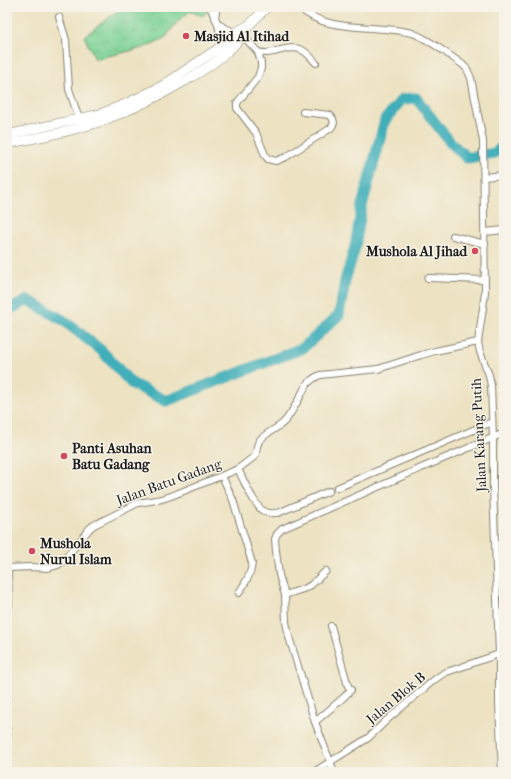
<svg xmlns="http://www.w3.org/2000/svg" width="511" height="779" viewBox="0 0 511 779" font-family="'IM FELL French Canon',serif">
  <defs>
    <pattern id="park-crowns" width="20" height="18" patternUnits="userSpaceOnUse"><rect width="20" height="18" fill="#7cd296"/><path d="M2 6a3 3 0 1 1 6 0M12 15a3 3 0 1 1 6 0" fill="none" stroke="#6bb481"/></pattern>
  </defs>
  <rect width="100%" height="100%" fill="#f7f3e8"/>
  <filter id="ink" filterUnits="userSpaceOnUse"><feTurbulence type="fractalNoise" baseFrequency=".025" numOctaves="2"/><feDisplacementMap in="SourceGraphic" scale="8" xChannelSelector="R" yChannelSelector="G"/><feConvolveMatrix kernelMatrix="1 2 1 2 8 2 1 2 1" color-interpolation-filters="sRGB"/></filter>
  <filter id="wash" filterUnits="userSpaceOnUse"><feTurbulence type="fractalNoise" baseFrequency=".012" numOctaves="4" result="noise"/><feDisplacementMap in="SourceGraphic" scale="16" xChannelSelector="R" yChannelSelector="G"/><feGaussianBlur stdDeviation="0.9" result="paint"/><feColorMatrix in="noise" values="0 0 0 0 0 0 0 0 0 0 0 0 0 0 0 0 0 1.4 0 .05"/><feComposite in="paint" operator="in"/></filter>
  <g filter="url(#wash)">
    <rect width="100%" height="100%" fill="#ede3c3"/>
    <polygon fill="url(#park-crowns)" stroke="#4c7759" points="120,7 207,7 208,10 203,16 190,11 177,22 165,38 143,48 95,59 84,36 121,9"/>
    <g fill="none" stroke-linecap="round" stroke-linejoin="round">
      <polyline stroke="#3fafb9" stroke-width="11" points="7,311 28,300 63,320 101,350 131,383 166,401 303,348 339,315 345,281 355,247 362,206 385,120 402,99 416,98 450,142 467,158 495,153 504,145"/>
    </g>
  </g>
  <g filter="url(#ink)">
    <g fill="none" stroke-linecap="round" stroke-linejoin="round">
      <defs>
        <g id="minor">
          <polyline points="210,7 218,24 222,47"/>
          <path d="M 299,7 C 328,35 376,23 412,33 C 428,38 447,54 462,64 L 467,69 L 471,78 L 483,141 L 485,292 L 483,308 L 478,342 L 480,352 L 489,375 L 491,386 L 493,437 L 493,486 L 499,654 L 499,703 L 502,772"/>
          <polyline points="59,17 66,40 69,89 80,122"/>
          <polyline points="215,17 217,7"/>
          <polyline points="218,24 235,33 243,36 258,52 261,63 261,68 258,77 237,103 237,108 256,133 265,155 268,159 276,161 286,157 331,128 334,123 333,119 330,115 303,112"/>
          <path d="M 258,52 C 261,53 264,53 267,53 C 278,52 292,45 302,50 C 308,53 312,59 316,63"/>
          <polyline points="484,177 504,175"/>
          <polyline points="485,232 504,230"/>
          <polyline points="453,236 485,244"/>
          <polyline points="428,278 485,280"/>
          <path d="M 238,469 C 243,479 255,508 265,512 C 269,514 274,513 278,513 L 329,491"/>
          <path d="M 222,476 L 233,500 L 252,563 C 251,575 245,583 239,593"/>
          <polyline points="337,488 492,422"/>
          <path d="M 7,568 L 31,567 L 48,568 L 58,565 L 64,560 L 90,528 L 94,525 L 138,503 L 162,499 L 171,496 L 231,472 L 238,469 L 255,456 C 257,452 256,446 259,441 C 265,433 277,429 284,422 C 292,414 301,394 307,384 C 311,380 315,377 320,375 L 378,369 L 421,355 L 435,351 L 478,342"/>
          <polyline points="285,595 306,588 311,585 326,571"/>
          <polyline points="7,609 9,606 8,568"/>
          <polyline points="7,697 7,698"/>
          <polyline points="315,722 343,698 351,690 348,686 331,626"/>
          <polyline points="7,729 8,732 7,737"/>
          <polyline points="314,772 368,738 388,719 434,680 444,673 499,654"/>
          <polyline points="334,772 315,722 289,637 286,622 285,595 279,575 276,551 275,539 277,534 282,529 419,469 504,433"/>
        </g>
        <g id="highway">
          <polyline points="7,135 100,114 123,105 142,96 162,86 222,46 235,33 249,25 267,7"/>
          <path d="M 7,144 C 39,137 71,132 102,121 C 132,110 160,96 187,80 C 210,66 235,50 248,27"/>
        </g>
      </defs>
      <use href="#minor" stroke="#848070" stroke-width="8"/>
      <use href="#highway" stroke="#848070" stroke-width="10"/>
      <use href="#minor" stroke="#fff" stroke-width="6"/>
      <use href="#highway" stroke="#fff" stroke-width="9"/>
    </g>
  </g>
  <g fill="#d1495b" stroke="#f7f3e8" stroke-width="1.5">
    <circle cx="186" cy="36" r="4"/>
    <circle cx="475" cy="251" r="4"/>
    <circle cx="64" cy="456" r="4"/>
    <circle cx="32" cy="551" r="4"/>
  </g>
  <g text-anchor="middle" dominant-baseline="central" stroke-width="3" stroke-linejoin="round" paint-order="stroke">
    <g font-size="14" font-weight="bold" fill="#1c1c1c" stroke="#f7f3e8" text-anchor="start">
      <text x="194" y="36">Masjid Al Itihad</text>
      <text x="467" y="251" text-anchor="end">Mushola Al Jihad</text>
      <text x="72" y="448">Panti Asuhan<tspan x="72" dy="16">Batu Gadang</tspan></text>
      <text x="40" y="543">Mushola<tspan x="40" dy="16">Nurul Islam</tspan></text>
    </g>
    <g font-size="14" fill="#1c1c1c" stroke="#f7f3e8">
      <text transform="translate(479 435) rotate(-93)">Jalan Karang Putih</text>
      <text transform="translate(169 482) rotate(-20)">Jalan Batu Gadang</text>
      <text transform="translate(396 698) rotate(-40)">Jalan Blok B</text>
    </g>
  </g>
  <rect width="511" height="779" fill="none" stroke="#f7f3e8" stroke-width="24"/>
</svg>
